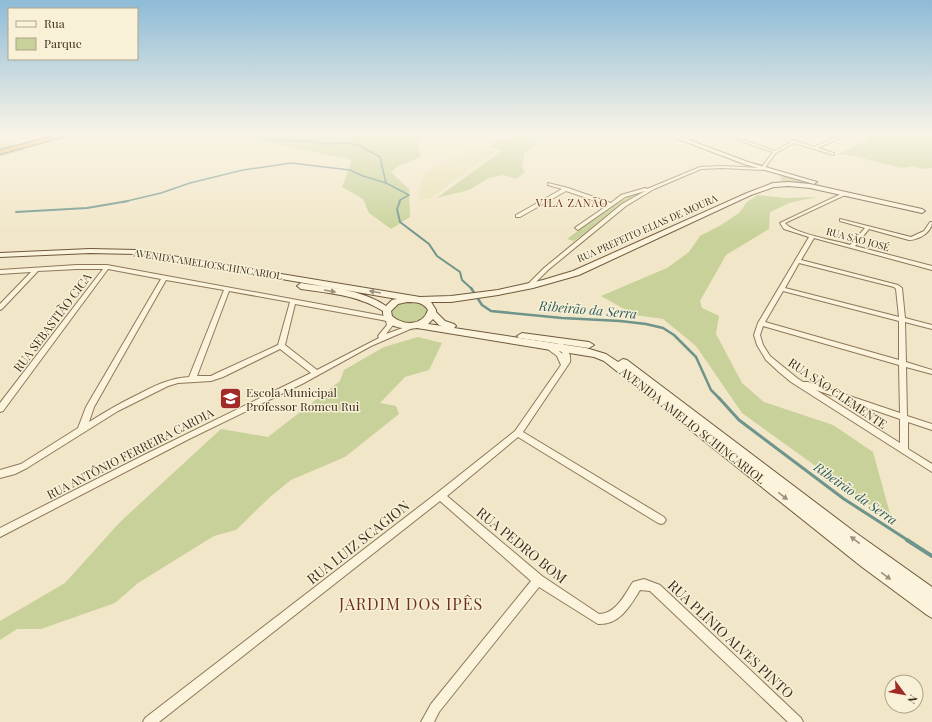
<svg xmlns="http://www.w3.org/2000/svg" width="932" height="722" viewBox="0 0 932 722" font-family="'Playfair Display',serif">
  <rect width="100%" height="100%" fill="#f1e6c7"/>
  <polygon fill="#e7e1b3" points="480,146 495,151 429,199 419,199 421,182 425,174 434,168"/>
  <g fill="#c8d199">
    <polygon points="226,134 438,134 417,141 421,157 398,166 391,172 409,189 410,217 391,229 369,213 363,199 342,187 352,160 244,137 227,136 229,135"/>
    <polygon points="516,134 556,134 564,138 538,138 536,146 525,152 522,167 525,172 516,179 503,175 489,178 469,190 437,198 501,151 489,147 495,142 508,140"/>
    <polygon points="858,134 932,134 932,168 921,169 913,166 901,168 854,156 838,154 870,139"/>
    <polygon points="10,141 26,150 0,157 0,144"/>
    <polygon points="780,174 872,199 782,182"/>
    <path d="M 643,191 L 624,203 L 574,241 L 567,239 C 593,220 612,202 643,191 Z"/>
    <polygon points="758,195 785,198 817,197 789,203 770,212 769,229 726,255 700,301 702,308 719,316 716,334 742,383 764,402 833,425 873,452 892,521 742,413 696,346 663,319 635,315 601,296 667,268 689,252 700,236 721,225 739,213 747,202"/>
    <path d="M 407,301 L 423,303 L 428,310 L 424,318 C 412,324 405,323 393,318 L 391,310 L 398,303 Z"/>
    <polygon points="418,337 442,343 429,370 405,377 380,403 396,406 399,414 345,457 291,480 270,497 236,530 214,536 138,583 115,603 41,629 17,629 0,640 0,621 65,583 120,522 221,429 268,437 340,381 344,370 384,347"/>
  </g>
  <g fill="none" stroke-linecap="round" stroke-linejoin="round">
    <g stroke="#6e948c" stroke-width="1.5">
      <polyline points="262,134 276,139 293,141 307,141 326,144 348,143 358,145 380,157 386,183 409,195 400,200 399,202"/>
      <polyline points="123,202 161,193 190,183 243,170 291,163 350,170 363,176 386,183"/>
    </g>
    <g stroke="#6e948c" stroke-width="2">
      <polyline points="400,201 397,209 400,222 429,244 437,256 460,272 462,280 472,289"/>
      <polyline points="16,212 87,208 128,201"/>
    </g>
    <polyline stroke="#6e948c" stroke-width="2.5" points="471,288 482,305 491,311 562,318 620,321 646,324 663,328 674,335 696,357 711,390 720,399"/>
    <polyline stroke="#6e948c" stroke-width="3" points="719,398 739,420 844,499 909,541"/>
    <polyline stroke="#6e948c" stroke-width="4" points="907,540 932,556"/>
    <defs>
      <g id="street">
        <polygon points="721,134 727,134 775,151 791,142 768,134 775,134 814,147 843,134 849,134 818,148 834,153 834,155 794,143 776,153 763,170 722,168 701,169 654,189 626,206 548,270 530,288 526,288 526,286 544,268 622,204 645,191 625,197 578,230 575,228 576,227 608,205 566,191 520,217 516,217 516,215 562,189 548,185 548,183 568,188 611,203 621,195 645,188 647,189 700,167 722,166 761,168 773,152"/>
        <path d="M 843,193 L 845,193 L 845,195 L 785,223 C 792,233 837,241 850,245 L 865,228 L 840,221 L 840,219 L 911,237 L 924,231 L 930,222 L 932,222 C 932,232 919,240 909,240 L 869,229 L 855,246 L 932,266 L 932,270 L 814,238 L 801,260 L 898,285 L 902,288 L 905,318 L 932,325 L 932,329 L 905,322 L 906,362 L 932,370 L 932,374 L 906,367 L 907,416 L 932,424 L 932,430 L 908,422 L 908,449 L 932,464 L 932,472 L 791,382 L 779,372 L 766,360 L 757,345 L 754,335 L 758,323 L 809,237 L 784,229 L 780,223 ZM 799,263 L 894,287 L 896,289 L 899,317 L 785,288 ZM 783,291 L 899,321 L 899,360 L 765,322 ZM 763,326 L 899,365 L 900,413 L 808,382 L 803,382 L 797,378 L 770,356 L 763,345 L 760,335 ZM 816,390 L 900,419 L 900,443 Z"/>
        <path d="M 77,265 L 107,265 L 384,316 L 391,319 L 393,325 L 386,334 L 411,325 L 415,325 L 416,326 L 415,327 L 371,346 L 302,384 L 189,439 L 0,537 L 0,528 L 146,454 L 311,373 L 280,349 L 223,377 L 211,381 L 178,383 L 168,386 L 118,411 L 27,468 L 15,474 L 0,478 L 0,470 L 21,464 L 78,428 L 86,407 L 161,279 L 108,269 L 3,411 L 0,412 L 0,403 L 103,269 L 77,269 L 38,271 L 2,309 L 0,310 L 0,304 L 31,272 L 0,274 L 0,270 ZM 166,280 L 224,290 L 189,377 C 170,378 154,386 137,395 C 120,403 105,412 89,422 L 94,407 ZM 229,291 L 290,302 L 278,345 L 217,373 L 211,376 L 197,376 ZM 295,304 L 382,320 L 386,321 L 387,325 L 378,336 L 379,338 L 317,370 L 285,345 Z"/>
        <path d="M 558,343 L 562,343 C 568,349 571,354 570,362 L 523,432 L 664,517 L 666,520 L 664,523 L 661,524 L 658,523 L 518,437 L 447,496 L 542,576 L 599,614 C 616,614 625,594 633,582 L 644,579 L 660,585 L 801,718 L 803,722 L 788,722 L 650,591 L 640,590 C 630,606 620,625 598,624 L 539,587 L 439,712 L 434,722 L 421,722 L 431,704 L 531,581 L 440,501 L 159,722 L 143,722 L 145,718 L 437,493 L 515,431 L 561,365 L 557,356 L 545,347 L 548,345 L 550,345 L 563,354 L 557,345 Z"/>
      </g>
      <g id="secondary">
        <polygon points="665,134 673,134 748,162 817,182 814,184 744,164"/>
        <path d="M 789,182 L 810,184 L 922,209 L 925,211 L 922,213 L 810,188 L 789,186 L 774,187 L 751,195 L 579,275 L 533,288 L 498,295 L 451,302 L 431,302 L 436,310 L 436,312 L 445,321 L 454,324 L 456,326 L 454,328 L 586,348 L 606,354 L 618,362 L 623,359 L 627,360 L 856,533 L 932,587 L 932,618 L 927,615 L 862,567 L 604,361 L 594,357 L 417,328 C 404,330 382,327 383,311 C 358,295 329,293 301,289 L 297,286 L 301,283 C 330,288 361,289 386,306 L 392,300 L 397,299 L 136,254 L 90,253 L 0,257 L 0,253 L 90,249 L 136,250 L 420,297 L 451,296 L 498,290 L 543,280 L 573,271 L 747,193 L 773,183 ZM 407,302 C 416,302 423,302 428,310 C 423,326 403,326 392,316 L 391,311 L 398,304 ZM 433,319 L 439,325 L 442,326 L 428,324 Z"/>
        <polygon points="522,333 589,342 594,345 589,348 519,338 517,336"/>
      </g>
      <polygon id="highway" points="62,134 74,134 0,154 0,150"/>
    </defs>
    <use href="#street" stroke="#8e785b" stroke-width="2"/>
    <use href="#secondary" stroke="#70593e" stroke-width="2"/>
    <use href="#highway" stroke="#5c462f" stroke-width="2"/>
    <use href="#street" fill="#fbf3db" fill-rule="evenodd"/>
    <use href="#secondary" fill="#fbf3db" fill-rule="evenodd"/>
    <use href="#highway" fill="#e4ab54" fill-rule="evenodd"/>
  </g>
  <defs><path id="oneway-solid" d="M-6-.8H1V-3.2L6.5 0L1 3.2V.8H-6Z"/></defs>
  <g fill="#9c917d">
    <use href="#oneway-solid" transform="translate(330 291) rotate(10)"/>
    <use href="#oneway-solid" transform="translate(375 292) rotate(-170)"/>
    <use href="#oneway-solid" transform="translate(783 496) rotate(38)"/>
    <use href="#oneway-solid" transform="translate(855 540) rotate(-143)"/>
    <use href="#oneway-solid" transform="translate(886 576) rotate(36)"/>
  </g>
  <linearGradient id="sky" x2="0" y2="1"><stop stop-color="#8ebbd7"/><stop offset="0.57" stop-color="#f9f4e6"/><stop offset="1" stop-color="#f9f4e6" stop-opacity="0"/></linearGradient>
  <rect width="932" height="235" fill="url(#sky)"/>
  <defs>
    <symbol id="school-square" viewBox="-11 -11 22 22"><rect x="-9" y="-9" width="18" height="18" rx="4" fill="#a12b27" stroke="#f8f0d7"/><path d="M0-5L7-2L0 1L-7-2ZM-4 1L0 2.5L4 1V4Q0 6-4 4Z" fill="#fff"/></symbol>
  </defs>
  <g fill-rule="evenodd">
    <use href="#school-square" x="218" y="386" width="25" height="25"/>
  </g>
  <g text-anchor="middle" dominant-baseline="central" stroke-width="3" stroke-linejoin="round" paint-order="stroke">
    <g font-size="10" fill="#3e2f1f" stroke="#f8f0d7">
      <text transform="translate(647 228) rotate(-24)">RUA PREFEITO ELIAS DE MOURA</text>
      <text transform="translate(858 239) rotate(15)">RUA SÃO JOSÉ</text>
      <text transform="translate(208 264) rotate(9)">AVENIDA AMELIO SCHINCARIOL</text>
    </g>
    <g font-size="11" letter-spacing="1" fill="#6d301c" stroke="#f8f0d7">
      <text x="572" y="202">VILA ZANÃO</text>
    </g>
    <g font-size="12" fill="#3e2f1f" stroke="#f8f0d7">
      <text transform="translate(52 322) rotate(-53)">RUA SEBASTIÃO CICA</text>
      <text transform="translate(838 393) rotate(34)">RUA SÃO CLEMENTE</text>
      <text transform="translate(693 425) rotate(38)">AVENIDA AMELIO SCHINCARIOL</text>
      <text transform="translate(130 453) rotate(-27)">RUA ANTÔNIO FERREIRA CARDIA</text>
    </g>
    <g font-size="12" fill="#3e2f1f" stroke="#f8f0d7" text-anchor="start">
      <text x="246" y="392">Escola Municipal<tspan x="246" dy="14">Professor Romeu Rui</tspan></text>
    </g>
    <g font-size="13" font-style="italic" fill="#2e5e5d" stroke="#f8f0d7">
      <text transform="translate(588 309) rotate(5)">Ribeirão da Serra</text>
      <text transform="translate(856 493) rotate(35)">Ribeirão da Serra</text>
    </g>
    <g font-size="14" fill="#3e2f1f" stroke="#f8f0d7">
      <text transform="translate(358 542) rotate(-38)">RUA LUIZ SCAGION</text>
      <text transform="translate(522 545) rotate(39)">RUA PEDRO BOM</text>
      <text transform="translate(731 639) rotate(43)">RUA PLÍNIO ALVES PINTO</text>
    </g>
    <g font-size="16" letter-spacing="1" fill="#6d301c" stroke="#f8f0d7">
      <text x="411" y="603">JARDIM DOS IPÊS</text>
    </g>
  </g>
  <rect x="8" y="8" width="130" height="52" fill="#f8f0d7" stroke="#aea38d"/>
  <rect x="16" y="21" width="20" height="6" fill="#fbf3db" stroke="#aea38d"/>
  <text x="44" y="28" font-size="12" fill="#3e2f1f">Rua</text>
  <rect x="16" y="38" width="20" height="12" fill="#c8d199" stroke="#aea38d"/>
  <text x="44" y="48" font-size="12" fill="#3e2f1f">Parque</text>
  <g transform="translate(904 694) rotate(122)"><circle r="19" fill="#f8f0d7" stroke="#aea38d"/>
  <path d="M0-3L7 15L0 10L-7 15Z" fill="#a12b27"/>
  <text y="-6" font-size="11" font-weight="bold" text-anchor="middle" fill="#3e2f1f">N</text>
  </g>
</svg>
